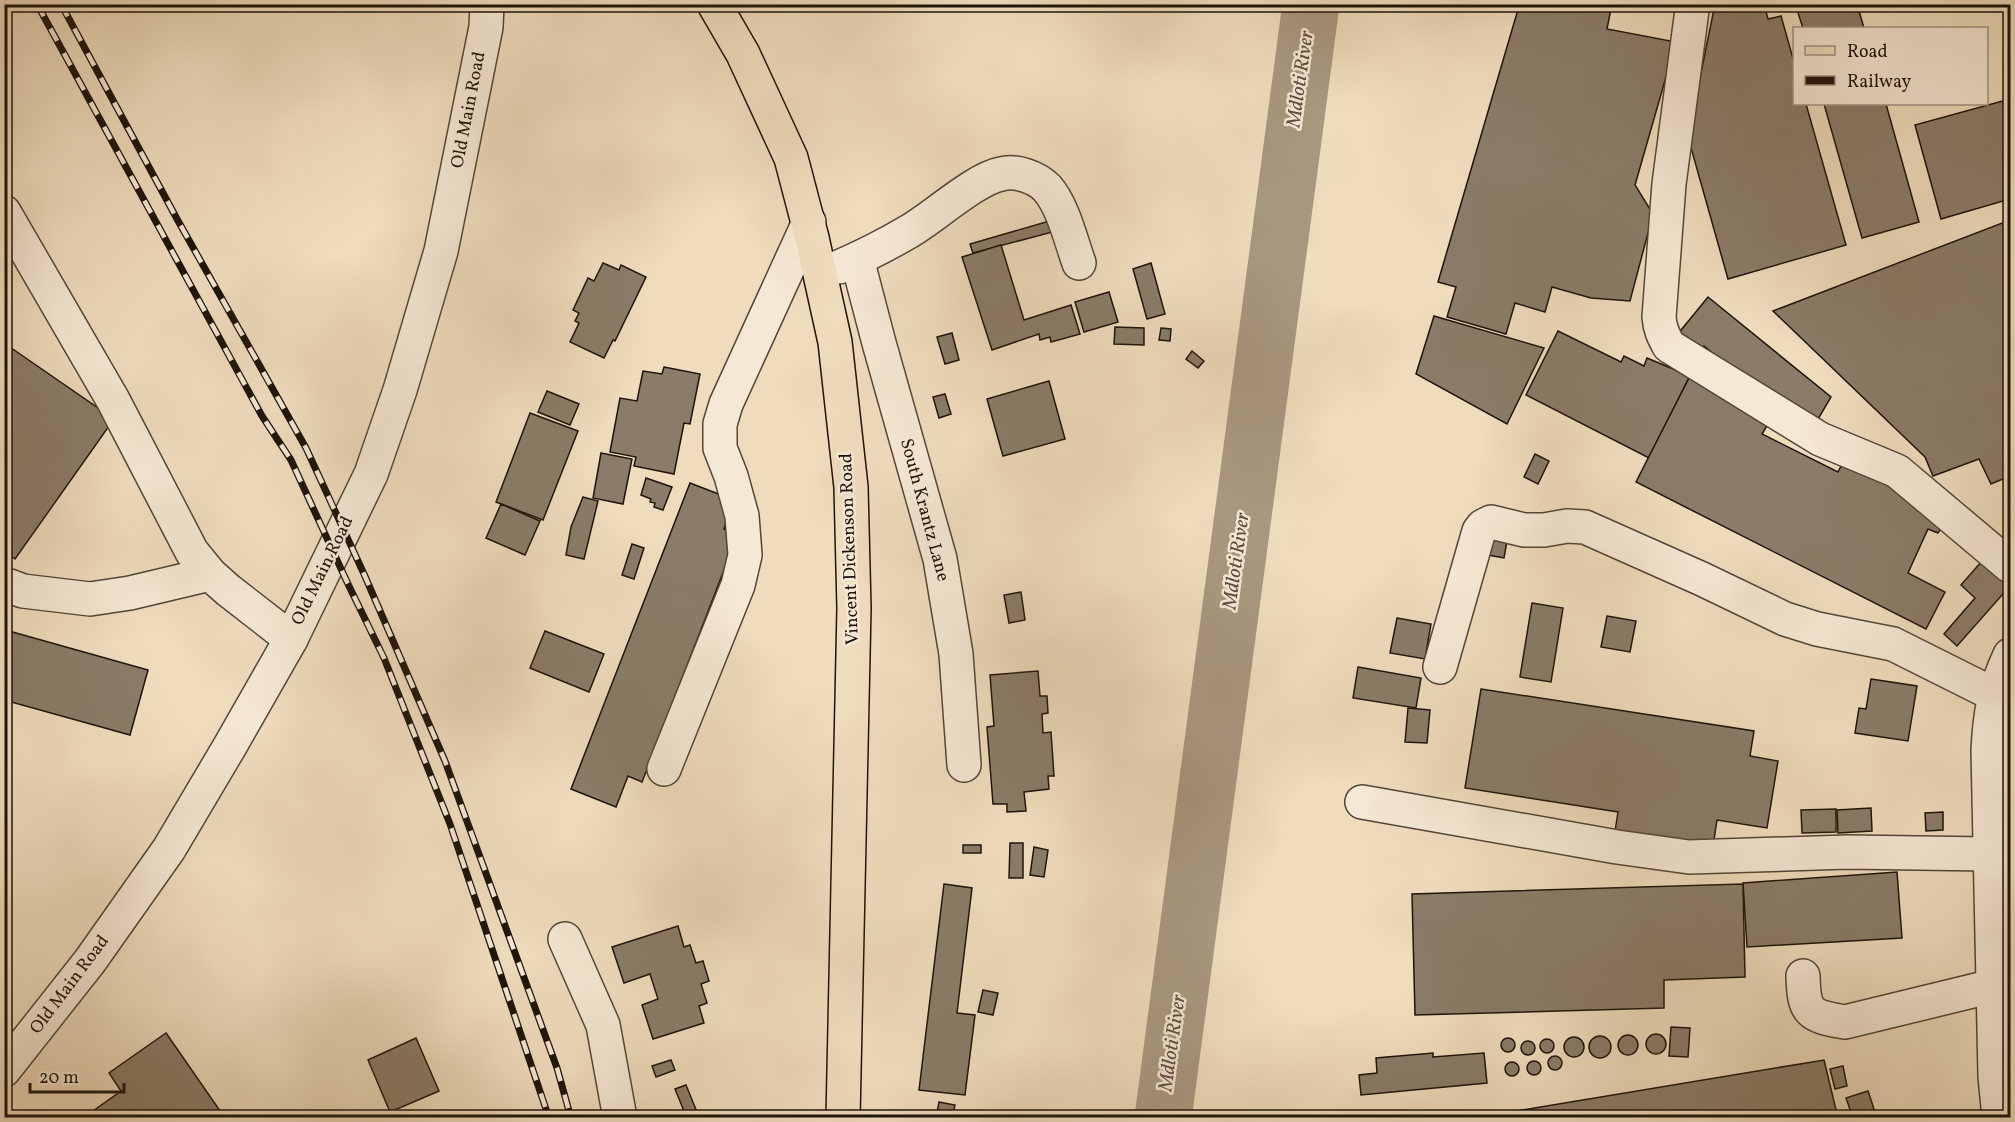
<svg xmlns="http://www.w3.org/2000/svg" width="2015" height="1122" viewBox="0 0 2015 1122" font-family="Vollkorn,serif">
  <rect width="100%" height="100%" fill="#efdcbd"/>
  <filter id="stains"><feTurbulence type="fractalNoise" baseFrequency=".00333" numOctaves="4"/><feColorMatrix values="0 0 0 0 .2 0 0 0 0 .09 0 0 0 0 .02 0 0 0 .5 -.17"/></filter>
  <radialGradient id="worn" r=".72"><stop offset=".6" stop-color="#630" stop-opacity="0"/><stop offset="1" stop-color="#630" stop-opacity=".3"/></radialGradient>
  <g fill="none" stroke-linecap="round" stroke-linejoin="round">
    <polyline stroke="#a89880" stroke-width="57" points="1163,1118 1311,4"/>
  </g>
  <g fill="#8a7c68" stroke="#1d140b" stroke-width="1.5">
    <polygon points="1515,4 1612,4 1607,29 1676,42 1635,185 1653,214 1630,301 1591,298 1552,287 1545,312 1515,303 1506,334 1447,317 1456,287 1438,282 1519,6"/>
    <polygon points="1716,4 1764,4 1768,19 1781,16 1794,62 1794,104 1806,104 1846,245 1728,279 1688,137 1714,9"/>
    <polygon points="1816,4 1857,4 1864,28 1803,28 1797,10"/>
    <polygon points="2010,99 2010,199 1941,219 1915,125"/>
    <polygon points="1824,104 1886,104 1919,222 1862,238"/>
    <polygon points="1053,220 1056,231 973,253 970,244"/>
    <polygon points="2010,220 2010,476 1991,484 1979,459 1933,476 1925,457 1773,311"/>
    <polygon points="1001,245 1024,320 1071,305 1080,334 1051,342 1050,337 1040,340 1039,334 992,350 962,257"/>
    <polygon points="603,263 619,270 621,265 646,277 615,341 613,340 604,358 570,342 579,323 575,321 579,313 573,310 588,278 594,281"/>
    <polygon points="1151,263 1165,314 1147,319 1133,269"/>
    <polygon points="1109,292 1118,322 1084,332 1075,302"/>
    <polygon points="1708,297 1831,397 1817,421 1751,384 1704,346 1699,353 1677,335"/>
    <polygon points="1434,316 1544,348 1507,424 1416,374"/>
    <polygon points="1115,327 1144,328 1144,345 1114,344"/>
    <polygon points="1161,328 1171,329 1170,341 1159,340"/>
    <polygon points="1558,331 1621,362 1624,356 1644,366 1647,358 1690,376 1649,458 1526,395"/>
    <polygon points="952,333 959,360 945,364 937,337"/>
    <polygon points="4,343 114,419 15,559 4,551"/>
    <polygon points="1192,351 1204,361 1198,368 1186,359"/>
    <polygon points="664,367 700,374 690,424 684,423 674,474 634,466 636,457 610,452 620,398 637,401 643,371 662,374"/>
    <polygon points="1690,376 1771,419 1762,434 1838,472 1846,456 1946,519 1938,533 1928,529 1908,573 1945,592 1926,629 1636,482"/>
    <polygon points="1049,381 1065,439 1003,456 987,399"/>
    <polygon points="547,391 579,404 570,425 538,412"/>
    <polygon points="945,394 951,414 939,418 933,397"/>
    <polygon points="530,413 578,431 543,520 496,502"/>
    <polygon points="601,453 632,459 623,504 593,498"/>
    <polygon points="1535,454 1549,461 1538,484 1524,477"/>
    <polygon points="646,478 672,487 663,510 654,507 655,503 650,502 651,499 641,495"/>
    <polygon points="690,483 734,500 724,529 738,534 642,782 628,776 616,807 571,789"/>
    <polygon points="583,497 598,501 584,559 566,555 571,527"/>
    <polygon points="501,504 540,521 525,555 486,538"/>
    <polygon points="1491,537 1507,541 1504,558 1476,553"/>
    <polygon points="632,544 644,548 634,579 622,575"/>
    <polygon points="1989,553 2010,586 1957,646 1944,634 1975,598 1961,585"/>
    <polygon points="1021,592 1025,620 1009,623 1004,595"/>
    <polygon points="1532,603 1563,608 1551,682 1520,677"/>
    <polygon points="1607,616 1636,621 1630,652 1601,647"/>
    <polygon points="1397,618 1431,624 1425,659 1390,653"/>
    <polygon points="9,631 148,670 130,735 4,700 4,648"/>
    <polygon points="545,631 604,654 589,692 530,668"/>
    <polygon points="1358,667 1421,678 1416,708 1353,698"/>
    <polygon points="1038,671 1040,696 1047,696 1048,713 1042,714 1043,733 1051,732 1054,776 1048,776 1049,789 1024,792 1026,811 1007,812 1007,804 993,804 987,727 994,726 990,675"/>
    <polygon points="1871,679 1917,686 1908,741 1855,733 1859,708 1866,709"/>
    <polygon points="1481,689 1754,731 1750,756 1778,761 1767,828 1717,820 1712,853 1614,838 1618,812 1465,788"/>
    <polygon points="1408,708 1430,710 1427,743 1405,742"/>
    <polygon points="1871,808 1872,831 1838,833 1837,810"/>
    <polygon points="1836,809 1836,832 1802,833 1801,810"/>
    <polygon points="1943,812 1943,830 1926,831 1925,813"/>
    <polygon points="1010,843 1023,843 1023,878 1009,878"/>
    <rect x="963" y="845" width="18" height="8"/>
    <polygon points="1034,847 1048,850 1044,877 1030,875"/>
    <polygon points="1897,872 1902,938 1747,947 1743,883"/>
    <polygon points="944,884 972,888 957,1013 975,1015 965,1095 919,1090"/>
    <polygon points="1743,884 1745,977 1664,980 1664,1008 1415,1015 1412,894"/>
    <polygon points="678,926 684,947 690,945 696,963 703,961 709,981 701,984 707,1003 699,1006 704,1023 653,1039 642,1005 658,999 650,974 624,983 612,947"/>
    <polygon points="983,990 998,993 993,1015 978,1012"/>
    <polygon points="1671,1027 1690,1028 1688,1057 1669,1056"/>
    <polygon points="166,1033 225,1118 126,1118 123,1113 116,1118 83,1118 121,1091 109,1073"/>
    <circle cx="1656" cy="1044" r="10"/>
    <circle cx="1628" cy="1045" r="10"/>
    <circle cx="1600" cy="1047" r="11"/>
    <circle cx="1574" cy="1047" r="10"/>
    <polygon points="416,1038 439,1091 390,1112 368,1060"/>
    <circle cx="1508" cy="1045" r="7"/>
    <circle cx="1547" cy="1046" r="7"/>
    <circle cx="1528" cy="1048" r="7"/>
    <polygon points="1433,1053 1433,1057 1484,1053 1487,1083 1361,1095 1359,1075 1377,1073 1376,1058"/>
    <circle cx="1555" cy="1063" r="7"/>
    <polygon points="671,1060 675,1070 656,1077 652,1066"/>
    <polygon points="1824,1060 1838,1118 1474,1118"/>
    <circle cx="1534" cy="1068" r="7"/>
    <circle cx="1512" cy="1069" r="7"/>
    <polygon points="1843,1066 1847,1086 1835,1089 1830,1069"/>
    <polygon points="686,1085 697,1112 686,1116 675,1089"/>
    <polygon points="1868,1091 1876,1115 1870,1118 1853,1118 1846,1098"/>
    <polygon points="939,1102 955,1105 952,1118 936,1118"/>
  </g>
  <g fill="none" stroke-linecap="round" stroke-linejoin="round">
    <defs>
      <g id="minor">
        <path d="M 1694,4 L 1692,10 L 1669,184 L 1659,317 C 1660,329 1663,335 1669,346 L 1820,439 L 1897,471 L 2010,566"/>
        <polyline points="4,212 113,400 192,552 210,574 228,590 291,639"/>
        <polyline points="857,259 879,343 940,559 956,654 964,765"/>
        <path d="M 839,267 C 862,257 886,245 908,232 C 933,218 975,179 1001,174 C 1016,170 1036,177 1047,188 C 1063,206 1071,241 1079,263"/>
        <polyline points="4,584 23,591 90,599 130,593 210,574"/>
        <polyline points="1440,667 1479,531 1483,526 1491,522 1524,530 1544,530 1567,526 1585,527 1702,579 1785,619 1817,629 1893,644 1995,695"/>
        <polyline points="664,769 738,585 745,555 742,516 731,476 720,448 720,424 726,404 809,222"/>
        <polyline points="1362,802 1617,847 1689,857 1847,852 1989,854"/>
        <polyline points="565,939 603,1025 620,1118"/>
        <path d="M 1803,976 C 1804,1013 1809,1016 1845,1022 L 1993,986"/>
        <polyline points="4,1070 90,961 169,849 230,746 291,639 371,474 400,390 441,251 486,27 487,4"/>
        <path d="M 1999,1118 L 1995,1076 L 1988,750 C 1990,713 1994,689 2010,655"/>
      </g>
      <polyline id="major" points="714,4 743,54 791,158 812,238 835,342 851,487 854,608 843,1118"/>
    </defs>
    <use href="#minor" stroke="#524638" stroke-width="36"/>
    <use href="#major" stroke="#1d140b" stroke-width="36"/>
    <use href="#minor" stroke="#f5e8d4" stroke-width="33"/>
    <use href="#major" stroke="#efdcbd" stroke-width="33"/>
    <defs>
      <g id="rail">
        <polyline points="37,4 262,416 291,460 348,584 384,658 450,824 549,1118"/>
        <polyline points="61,4 177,219 306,448 364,574 445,761 557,1068 571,1118"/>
      </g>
    </defs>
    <use href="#rail" stroke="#1d140b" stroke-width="7"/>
    <use href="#rail" stroke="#f5e8d4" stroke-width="4.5" stroke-dasharray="14" stroke-linecap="butt"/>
  </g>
  <g text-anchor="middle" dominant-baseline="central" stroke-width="5" stroke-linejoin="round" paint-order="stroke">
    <g font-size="18" fill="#1d140b" stroke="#f5e8d4">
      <text transform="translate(469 110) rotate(-79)">Old Main Road</text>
      <text transform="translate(924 510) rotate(75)">South Krantz Lane</text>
      <text transform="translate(850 549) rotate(-92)">Vincent Dickenson Road</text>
      <text transform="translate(323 571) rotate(-64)">Old Main Road</text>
      <text transform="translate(70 985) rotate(-53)">Old Main Road</text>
    </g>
    <g font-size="20" font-style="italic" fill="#5c4f40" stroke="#f5e8d4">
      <text transform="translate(1301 79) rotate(-82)">Mdloti River</text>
      <text transform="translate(1237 561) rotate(-82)">Mdloti River</text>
      <text transform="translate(1173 1043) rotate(-82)">Mdloti River</text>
    </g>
  </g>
  <rect width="2015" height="1122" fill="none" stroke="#efdcbd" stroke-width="24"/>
  <rect x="6" y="6" width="2003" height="1110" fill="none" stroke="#1d140b" stroke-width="3"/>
  <rect x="12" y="12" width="1991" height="1098" fill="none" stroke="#1d140b" stroke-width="1.5"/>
  <rect x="1793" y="27" width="195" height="78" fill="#f5e8d4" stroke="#9f9384" stroke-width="1.5"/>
  <rect x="1805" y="46" width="30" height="9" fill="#efdcbd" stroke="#9f9384" stroke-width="1.5"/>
  <text x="1847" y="57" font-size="18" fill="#1d140b">Road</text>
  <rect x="1805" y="76" width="30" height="9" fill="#1d140b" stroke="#9f9384" stroke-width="1.5"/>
  <text x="1847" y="87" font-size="18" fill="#1d140b">Railway</text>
  <path d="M30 1083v9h94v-9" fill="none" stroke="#1d140b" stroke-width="3"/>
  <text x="39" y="1083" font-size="18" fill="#1d140b" stroke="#f5e8d4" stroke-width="4.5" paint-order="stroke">20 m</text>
  <rect width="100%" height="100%" filter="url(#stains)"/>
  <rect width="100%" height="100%" fill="url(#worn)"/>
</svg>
